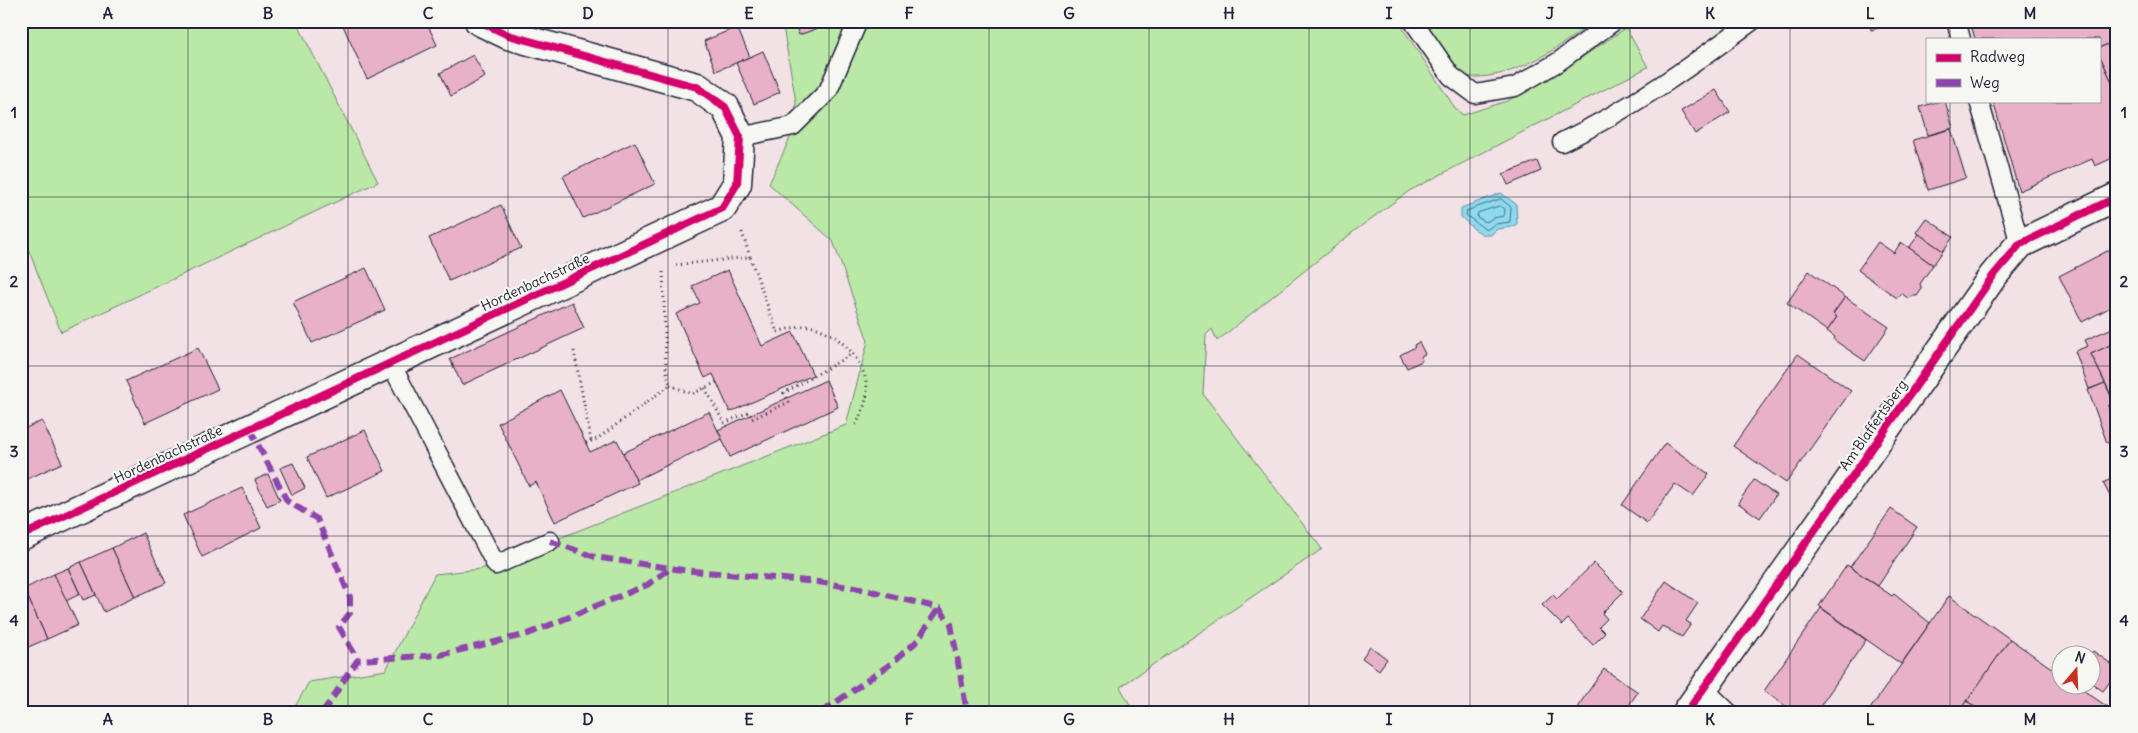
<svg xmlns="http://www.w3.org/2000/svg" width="2138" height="733" viewBox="0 0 2138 733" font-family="Delius,sans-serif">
  <rect width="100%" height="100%" fill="#f2e1e5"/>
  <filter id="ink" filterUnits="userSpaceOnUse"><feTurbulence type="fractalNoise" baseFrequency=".02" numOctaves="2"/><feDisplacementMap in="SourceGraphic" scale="10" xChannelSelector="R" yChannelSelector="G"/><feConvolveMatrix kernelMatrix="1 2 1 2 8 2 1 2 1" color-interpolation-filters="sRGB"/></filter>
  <g filter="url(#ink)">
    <g fill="#bae8a6" stroke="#6e8570">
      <polygon points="21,21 296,21 378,182 61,332 21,231"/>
      <polygon points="782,21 1398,21 1455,108 1463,115 1507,101 1549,79 1626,28 1648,67 1409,191 1353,232 1217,341 1212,329 1206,335 1203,394 1322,549 1120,687 1134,712 292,712 309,682 386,670 435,574 481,569 846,425 868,341 833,241 769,184 794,129 796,102"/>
      <path d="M 1419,21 L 1595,21 C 1559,46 1523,75 1478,77 C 1473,77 1464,77 1459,73 C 1450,67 1427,32 1419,21 Z"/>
    </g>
    <polygon fill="#8dd9ed" stroke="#6290a6" points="1501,193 1516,204 1517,224 1512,227 1497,229 1491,235 1484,235 1474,229 1461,217 1461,208"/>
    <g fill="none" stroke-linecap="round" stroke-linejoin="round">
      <g stroke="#4d6b82" stroke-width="1">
        <polygon points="1501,199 1511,207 1510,222 1495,224 1486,230 1466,215 1467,211"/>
        <polygon points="1500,206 1505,209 1504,216 1493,218 1486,222 1477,217 1478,213"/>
      </g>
    </g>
    <g fill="#e8b1c8" stroke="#22223b">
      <polygon points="341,21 426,21 437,45 367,79"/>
      <polygon points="794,21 838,21 799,35"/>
      <polygon points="1869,21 1893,21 1894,24 1871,30"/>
      <polygon points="1970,21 2117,21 2117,40 2099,48 2099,39 1975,39"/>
      <polygon points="737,27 750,57 716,71 704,41"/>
      <polygon points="2117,40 2117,93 2099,54 2099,48"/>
      <polygon points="763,51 780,92 754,104 736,63"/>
      <polygon points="2099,54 2117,93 2117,156 2095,166 2092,159 2019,191 1993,101 2099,101"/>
      <polygon points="473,55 485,77 451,96 440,73"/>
      <polygon points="1716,90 1730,112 1695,134 1681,111"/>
      <polygon points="1940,101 1945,101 1953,128 1928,135 1920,107"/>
      <polygon points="1951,129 1966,178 1928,190 1913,140"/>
      <polygon points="635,142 655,184 583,218 563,176"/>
      <polygon points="1537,161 1541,171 1508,185 1503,174"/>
      <polygon points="501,205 521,248 449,281 429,238"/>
      <polygon points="1926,218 1953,237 1943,251 1916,232"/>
      <polygon points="1919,234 1943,251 1933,265 1909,248"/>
      <polygon points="1878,242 1894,253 1901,242 1933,265 1920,284 1922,289 1917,296 1911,296 1909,299 1901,293 1897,298 1858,270"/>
      <polygon points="2117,246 2117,304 2082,322 2059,276"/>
      <polygon points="366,268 385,310 312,343 293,302"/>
      <polygon points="728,270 762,346 793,332 813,375 730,412 713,374 705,378 676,314 700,303 692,286"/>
      <polygon points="1809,271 1845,297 1833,314 1837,317 1827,331 1787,303"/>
      <polygon points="1845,297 1889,327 1865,361 1834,340 1835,337 1827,331 1837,317 1833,314"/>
      <polygon points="572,302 584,328 462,385 450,359"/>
      <polygon points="2117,326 2117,342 2091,354 2105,383 2089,389 2075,351 2088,346 2085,340"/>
      <polygon points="1419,342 1425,354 1421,356 1422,361 1407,368 1400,355 1415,347 1414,345"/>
      <polygon points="2117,342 2117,402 2115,403 2091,354"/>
      <polygon points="198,348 218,389 145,423 126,381"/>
      <polygon points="1798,354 1851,391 1786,483 1733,446"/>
      <polygon points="826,380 838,407 730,457 718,430"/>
      <polygon points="2105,383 2114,403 2108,406 2117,425 2117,438 2107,443 2088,390"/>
      <polygon points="560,390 590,452 617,440 638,483 555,522 536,482 529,486 498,423"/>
      <polygon points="2117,402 2117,425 2108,406"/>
      <polygon points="709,412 722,439 636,480 623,453"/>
      <polygon points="42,421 62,463 21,482 21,430"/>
      <polygon points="365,430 385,471 326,498 307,457"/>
      <polygon points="1665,443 1709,474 1693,496 1675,484 1647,523 1622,505"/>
      <polygon points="293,463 305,488 292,495 280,468"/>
      <polygon points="268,474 280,500 267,506 255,480"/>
      <polygon points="2117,476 2117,509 2103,483"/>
      <polygon points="1754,480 1776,495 1760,518 1738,503"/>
      <polygon points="242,488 261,528 202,557 183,515"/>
      <polygon points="1891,509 1917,527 1878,586 1850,567"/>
      <polygon points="143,533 166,583 135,597 112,548"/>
      <polygon points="112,548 135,597 104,612 81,562"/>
      <polygon points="81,562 96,595 83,600 68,568"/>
      <polygon points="1594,563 1623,592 1602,613 1607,619 1599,627 1605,633 1593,645 1568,619 1562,625 1542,605 1553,595 1557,599"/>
      <polygon points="1847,565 1892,596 1894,594 1930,623 1901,664 1819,606"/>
      <polygon points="68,568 80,594 66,601 54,574"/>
      <polygon points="54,574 78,625 47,639 24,589"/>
      <polygon points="1666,581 1698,603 1686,621 1691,624 1682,637 1662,626 1658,632 1640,619"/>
      <polygon points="24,589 47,639 21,650 21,590"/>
      <polygon points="1949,596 2010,639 1960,712 1868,712"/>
      <polygon points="1821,608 1866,640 1816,712 1794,712 1764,691"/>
      <polygon points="2010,639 2060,674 2060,686 2077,686 2115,712 1982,712 1967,701"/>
      <polygon points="1370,646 1387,659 1379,670 1362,658"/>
      <polygon points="2093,651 2117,668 2117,672 2103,691 2090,682 2090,656"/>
      <polygon points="1604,669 1638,692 1624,712 1580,712 1576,709"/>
      <polygon points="1967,701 1982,712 1960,712"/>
    </g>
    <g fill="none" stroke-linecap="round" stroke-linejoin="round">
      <defs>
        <g id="service">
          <polyline points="1413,21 1451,76 1475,94 1515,87 1558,62 1614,21"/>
          <polyline points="1956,21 1961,39"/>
          <polyline points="1979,101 2020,244"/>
          <polyline points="740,137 793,126 828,91 858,21"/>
          <path d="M 1562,142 C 1631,109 1691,66 1752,21"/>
          <polyline points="391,364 496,565 550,541"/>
          <polyline points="1704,689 1728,712"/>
        </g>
        <g id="minor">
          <polyline points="21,536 722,208 737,184 740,137 725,107 697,87 508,35 479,21"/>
          <polyline points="1687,712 1993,276 2020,244 2117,197"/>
        </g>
      </defs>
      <use href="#service" stroke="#22223b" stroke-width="21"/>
      <use href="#minor" stroke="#22223b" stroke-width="31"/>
      <g stroke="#22223b" stroke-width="3" stroke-dasharray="1 4" stroke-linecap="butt">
        <polyline points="742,232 750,257"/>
        <path d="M 676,265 L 750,257 L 777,332 C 786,330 798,325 808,326 C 836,329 869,363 867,393 C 866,405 860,416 855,426"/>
        <polyline points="574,351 591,441"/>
        <polyline points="670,385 692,394 717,382"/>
        <polyline points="705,388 724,423 749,412 752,419 789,402 784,393 852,354"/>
        <polyline points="586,443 597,439 670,385 666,367 663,269"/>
      </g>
      <use href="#service" stroke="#f6f6f2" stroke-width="18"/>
      <use href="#minor" stroke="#f6f6f2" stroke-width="28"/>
      <g stroke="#8e44ad" stroke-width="6" stroke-dasharray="12 6" stroke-linecap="butt">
        <polyline points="250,429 287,501 317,519 350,597 350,613 339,627 358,660"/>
        <polyline points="550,541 595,557 683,570 818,582 867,590 939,608 951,624 967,712"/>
        <path d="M 322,712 C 336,696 344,677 358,660 L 440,655 L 528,634 L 647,585 L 671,568"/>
        <polyline points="822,712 892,663 916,642 939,608"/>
      </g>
      <defs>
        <g id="cycleway">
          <polyline points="21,536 722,208 737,184 740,137 725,107 697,87 508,35 479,21"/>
          <polyline points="1687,712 1993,276 2020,244 2117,197"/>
        </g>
      </defs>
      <use href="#cycleway" stroke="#f6f6f2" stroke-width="11"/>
      <use href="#cycleway" stroke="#d6006c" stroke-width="8"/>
    </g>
  </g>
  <path fill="none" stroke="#22223b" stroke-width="1" stroke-opacity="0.55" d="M 188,21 L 188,712M 348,21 L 348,712M 508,21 L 508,712M 668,21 L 668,712M 829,21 L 829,712M 989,21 L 989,712M 1149,21 L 1149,712M 1309,21 L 1309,712M 1470,21 L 1470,712M 1630,21 L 1630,712M 1790,21 L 1790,712M 1950,21 L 1950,39M 1950,101 L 1950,712M 21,197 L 2117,197M 21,366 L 2117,366M 21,536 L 2117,536"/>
  <g text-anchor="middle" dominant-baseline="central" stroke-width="4.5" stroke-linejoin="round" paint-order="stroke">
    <g font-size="14" fill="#22223b" stroke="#f6f6f2">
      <text transform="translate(535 282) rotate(-25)">Hordenbachstraße</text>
      <text transform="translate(1873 425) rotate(-55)">Am Blaffertsberg</text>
      <text transform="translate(168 454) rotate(-25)">Hordenbachstraße</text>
    </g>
  </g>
  <rect width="2138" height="733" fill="none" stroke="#f6f6f2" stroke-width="55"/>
  <rect x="1926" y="38" width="175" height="65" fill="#f6f6f2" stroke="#a1a1a9"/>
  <rect x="1936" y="54" width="25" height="8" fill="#d6006c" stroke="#a1a1a9"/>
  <text x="1970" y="62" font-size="15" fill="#22223b">Radweg</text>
  <rect x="1936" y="79" width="25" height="8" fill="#8e44ad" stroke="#a1a1a9"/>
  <text x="1970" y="88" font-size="15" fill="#22223b">Weg</text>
  <g transform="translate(2076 670) rotate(19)"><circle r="24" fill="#f6f6f2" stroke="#a1a1a9"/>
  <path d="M0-4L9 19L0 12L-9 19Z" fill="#c8321e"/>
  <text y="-8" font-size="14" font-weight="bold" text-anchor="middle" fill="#22223b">N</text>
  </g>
  <rect x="28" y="28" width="2082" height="678" fill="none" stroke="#22223b" stroke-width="2"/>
  <g font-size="16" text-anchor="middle" font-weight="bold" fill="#22223b">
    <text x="108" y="19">A</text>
    <text x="268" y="19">B</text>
    <text x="428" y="19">C</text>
    <text x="588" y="19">D</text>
    <text x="749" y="19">E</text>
    <text x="909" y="19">F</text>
    <text x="1069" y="19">G</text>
    <text x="1229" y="19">H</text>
    <text x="1389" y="19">I</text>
    <text x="1550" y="19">J</text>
    <text x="1710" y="19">K</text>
    <text x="1870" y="19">L</text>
    <text x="2030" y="19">M</text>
    <text x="14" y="118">1</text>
    <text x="2124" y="118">1</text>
    <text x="14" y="287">2</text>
    <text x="2124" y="287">2</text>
    <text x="14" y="457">3</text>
    <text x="2124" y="457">3</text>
    <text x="14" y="626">4</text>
    <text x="2124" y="626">4</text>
    <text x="108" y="725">A</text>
    <text x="268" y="725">B</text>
    <text x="428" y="725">C</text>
    <text x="588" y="725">D</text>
    <text x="749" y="725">E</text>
    <text x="909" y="725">F</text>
    <text x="1069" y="725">G</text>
    <text x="1229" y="725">H</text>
    <text x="1389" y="725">I</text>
    <text x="1550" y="725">J</text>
    <text x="1710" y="725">K</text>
    <text x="1870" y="725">L</text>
    <text x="2030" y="725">M</text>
  </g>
</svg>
